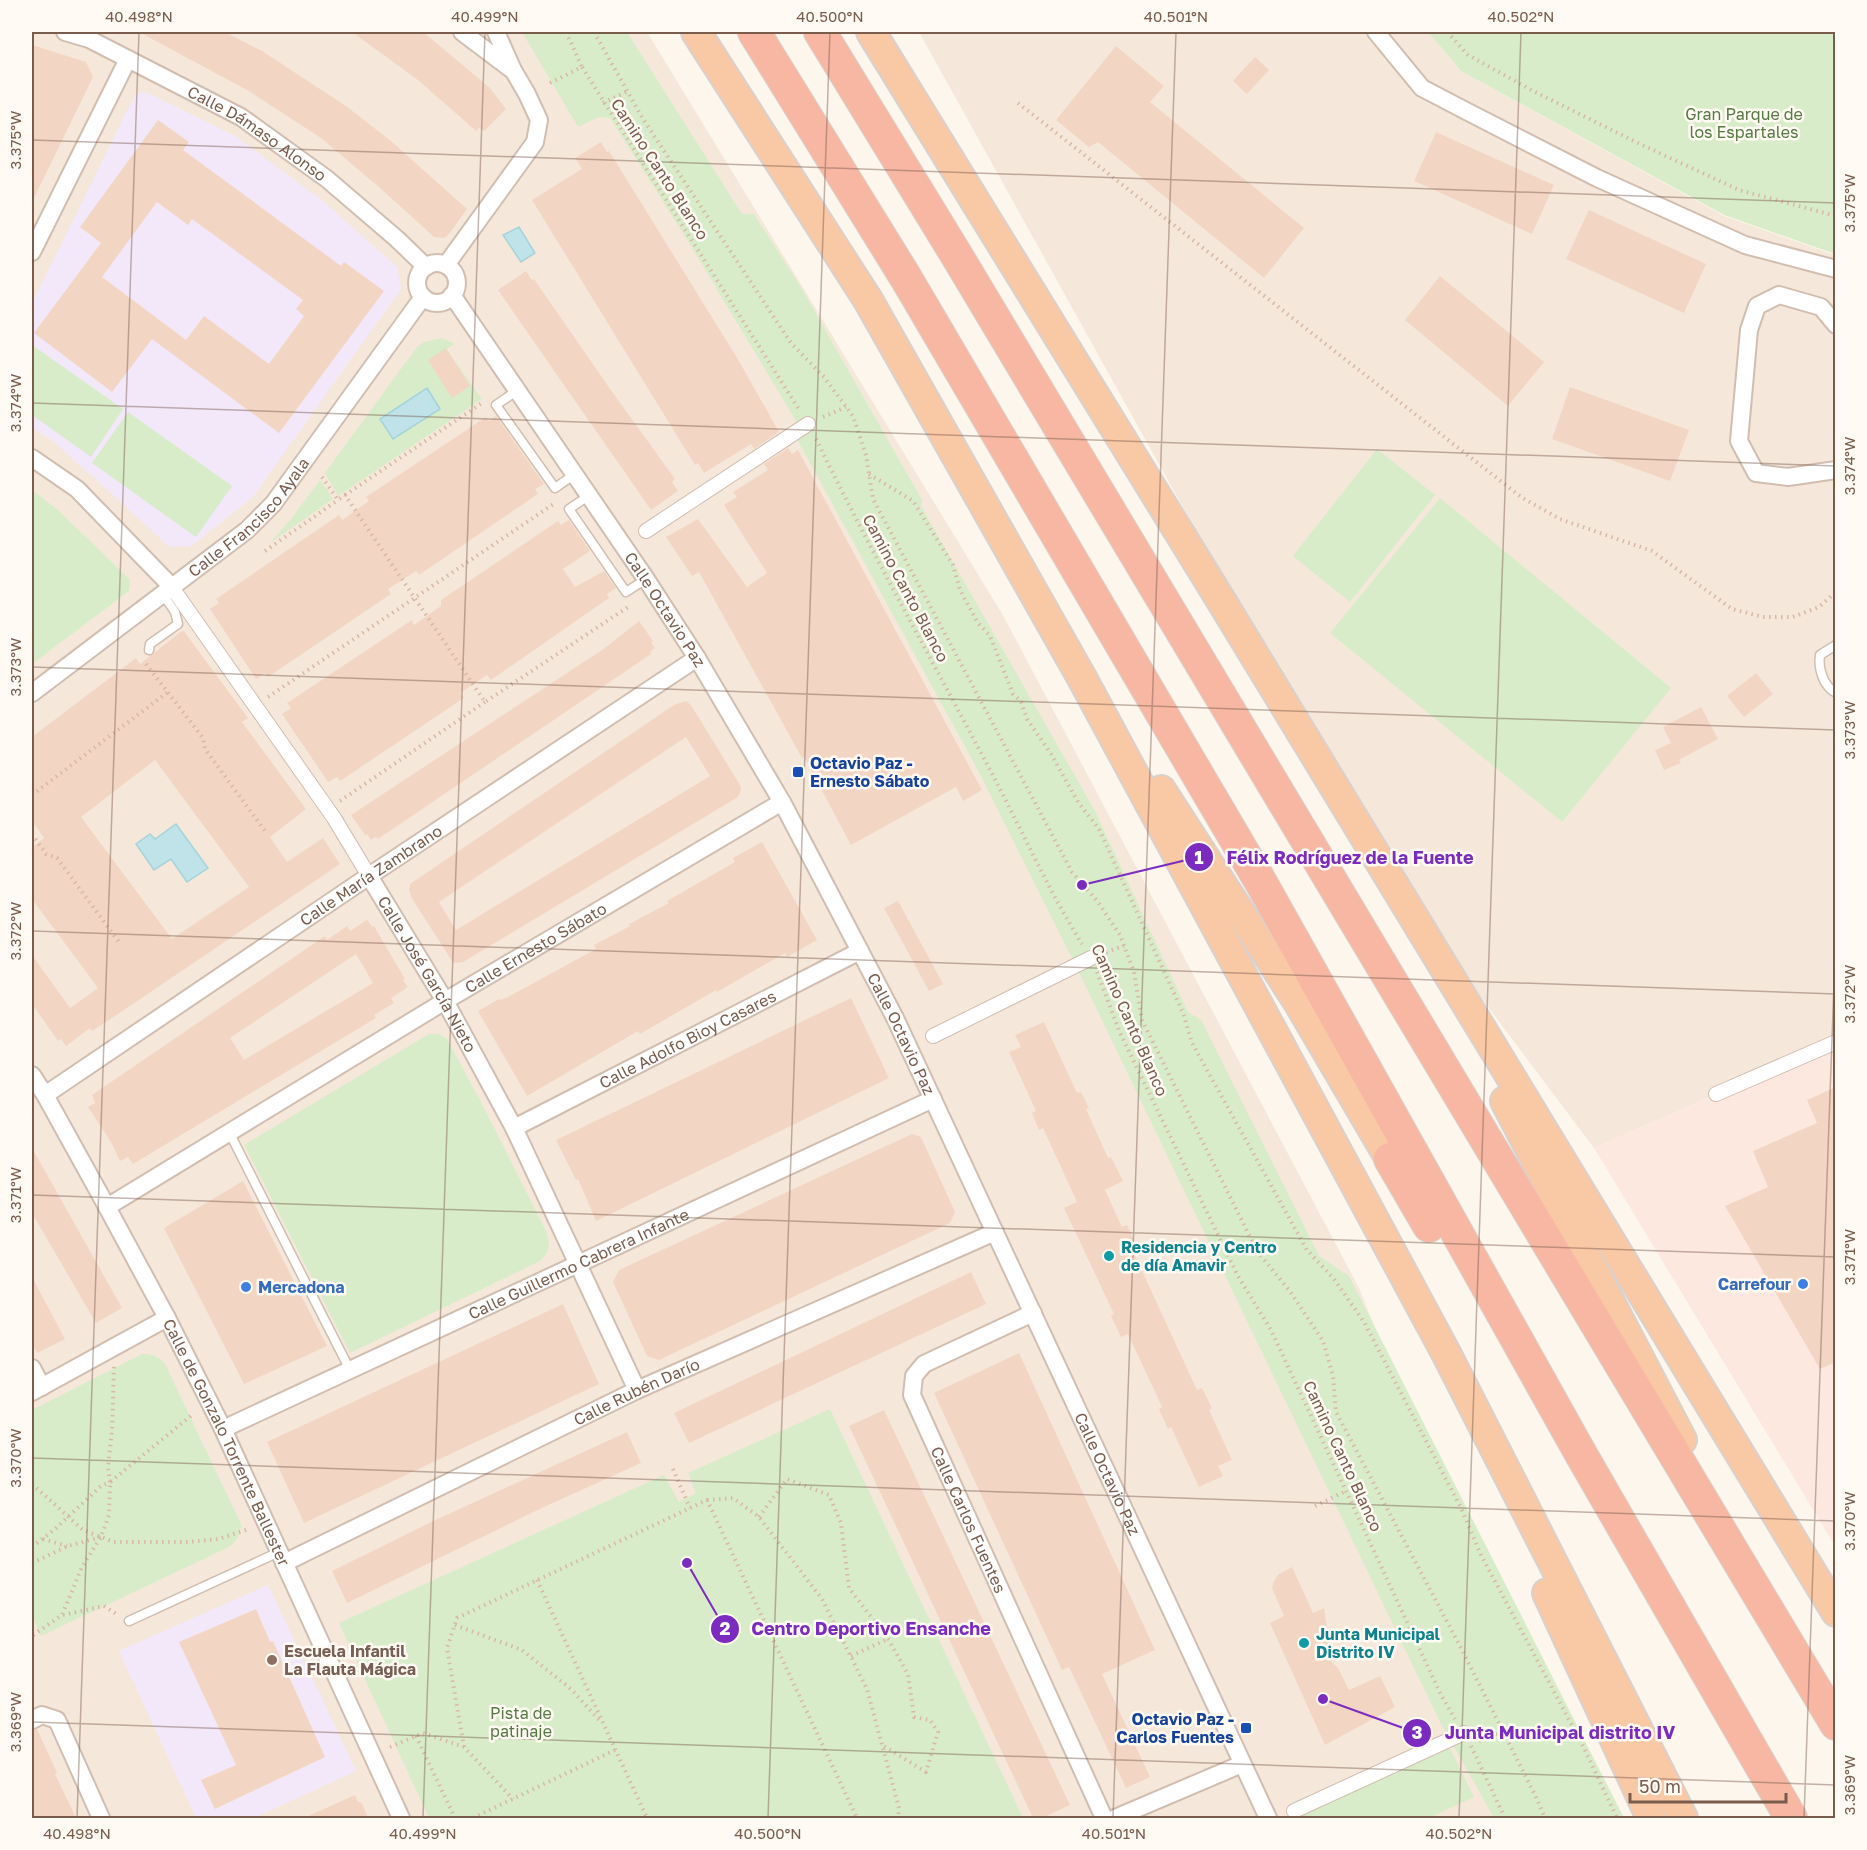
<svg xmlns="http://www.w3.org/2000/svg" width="1867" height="1850" viewBox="0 0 1867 1850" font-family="'Golos Text',sans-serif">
  <rect width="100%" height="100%" fill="#fdf6ec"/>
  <g fill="#f5e8da">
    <polygon points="32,32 647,32 1004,617 1359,1288 1572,1818 32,1818"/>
    <polygon points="919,32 1428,32 1461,71 1724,216 1835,255 1835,1042 1594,1148 1382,866"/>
  </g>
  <polygon fill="#fde8e0" points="1835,1042 1835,1546 1594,1148"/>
  <g fill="#f3e8fa">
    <polygon points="146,92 235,136 324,202 397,267 401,289 252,498 191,546 170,547 53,441 32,428 32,303 136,93"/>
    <polygon points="268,1585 356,1771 254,1818 196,1818 119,1651"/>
  </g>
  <g fill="#d8ecc9">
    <polygon points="522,32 627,32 742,214 754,214 802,289 922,500 921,506 1095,811 1188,1012 1201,1020 1319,1256 1349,1276 1624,1818 1494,1818 1441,1724 1072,958 981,776 798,441 796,421 686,238 610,118 599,117 578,127"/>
    <polygon points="1428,32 1835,32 1835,254 1724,215 1461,71"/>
    <polygon points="442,338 455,344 446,349 482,399 338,496 325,473 417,347 424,342"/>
    <polygon points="32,345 123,409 91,457 32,415"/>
    <polygon points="128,412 232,486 196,537 92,463"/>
    <polygon points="1377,449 1435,495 1350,602 1293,556"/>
    <polygon points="320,480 333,499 270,543 291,519"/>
    <polygon points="32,490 58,510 130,580 129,591 32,664"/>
    <polygon points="1440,498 1671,688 1562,822 1330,633"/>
    <path d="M 429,1034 L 439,1034 L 447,1039 L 481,1102 L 546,1231 C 550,1244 551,1251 540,1261 L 350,1353 L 244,1145 Z"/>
    <path d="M 142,1354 C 153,1354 158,1356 165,1364 L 241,1524 C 241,1534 237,1541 229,1547 L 41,1636 L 32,1616 L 32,1410 Z"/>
    <polygon points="830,1409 1023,1818 429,1818 339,1623 664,1475 679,1502 696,1493 688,1473"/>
    <polygon points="1449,1746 1474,1797 1429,1818 1300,1818 1298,1815"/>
  </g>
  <g fill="#bfe3e8" stroke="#a5d3da" stroke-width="1.5">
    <polygon points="519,227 535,253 521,262 503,235"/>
    <polygon points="427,388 440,409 393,439 380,419"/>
    <polygon points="176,824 208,868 187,882 171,859 154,870 136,844 150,834 155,839"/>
  </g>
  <g fill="#f3d5c3" fill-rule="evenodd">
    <polygon points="139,32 225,32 262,51 346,106 391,141 467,209 449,234 444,238 434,237 380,188 321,138 247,90"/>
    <polygon points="352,32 423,32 490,88 506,109 484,131 479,128 476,131 418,80"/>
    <polygon points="32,45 86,62 93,77 32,202"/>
    <polygon points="1116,46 1164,86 1150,102 1304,228 1264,278 1098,142 1089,147 1056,120"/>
    <polygon points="1255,57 1269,70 1247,94 1233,81"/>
    <path d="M 158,120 L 189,142 L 183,150 L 341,266 L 344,262 L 384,291 L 279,433 L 152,339 L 112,392 L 34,333 L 101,243 L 80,227 ZM 157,202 L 188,225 L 192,219 L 303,300 L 296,309 L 304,316 L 269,364 L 204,316 L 186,340 L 102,277 Z"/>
    <polygon points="1436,132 1554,185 1532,234 1414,181"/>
    <polygon points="601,142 607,152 609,151 627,180 739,361 779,432 754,449 751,444 704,473 698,463 695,465 532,200 582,169 575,158"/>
    <polygon points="1589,210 1706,264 1684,313 1566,259"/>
    <polygon points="526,271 532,280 534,279 608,386 675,479 672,482 678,491 651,510 498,290"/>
    <polygon points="1440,276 1544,362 1508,406 1405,320"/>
    <polygon points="446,348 470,386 452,398 428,360"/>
    <polygon points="1570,387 1689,430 1670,481 1552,439"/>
    <polygon points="496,416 544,484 535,489 538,494 419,575 416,571 388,589 391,594 268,677 265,673 256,679 210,609 219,603 216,599 339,515 342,520 369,501 366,497 486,417 489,421"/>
    <polygon points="788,448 792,454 798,450 982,790 963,801 956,787 851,845 804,757 802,758 699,572 692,576 666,537 698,519 747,587 767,573 724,505 737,497 733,492 768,470 764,464"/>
    <polygon points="569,520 590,551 563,569 575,587 604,571 616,588 607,594 609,598 491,680 487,675 460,693 464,698 340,781 337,777 328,782 282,714 291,708 287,703 412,620 414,625 441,606 441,600 558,521 561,525"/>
    <polygon points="639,621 653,641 651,642 655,648 650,652 651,654 378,839 376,837 371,840 367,834 365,835 351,815 605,648"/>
    <path d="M 183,630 L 248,718 L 242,722 L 306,809 L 270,837 L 287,862 L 323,838 L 340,864 L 124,1010 L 92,1031 L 90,1028 L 66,1046 L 61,1039 L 58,1041 L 32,1004 L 32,955 L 70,1008 L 98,988 L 32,899 L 32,847 L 44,838 L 32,821 L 32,737 L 136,658 L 140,664 ZM 155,760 L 249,887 L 172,939 L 81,817 Z"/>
    <polygon points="1756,673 1773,694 1744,717 1727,696"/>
    <path d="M 686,701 L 691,705 L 740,785 L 741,790 L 738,797 L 463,962 L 455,963 L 452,961 L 411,897 L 409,889 L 410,884 L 674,705 ZM 686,737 L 710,776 L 456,930 L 439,902 Z"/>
    <polygon points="1701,707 1718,739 1679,760 1681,763 1664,770 1655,750 1671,743 1663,727"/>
    <polygon points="762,842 817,940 787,957 785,953 717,992 716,990 640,1034 638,1031 527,1096 478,1011 499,999 500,1000 508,997 596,949 594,945 630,926 629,924 669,903 667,901 735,862 733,858"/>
    <polygon points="898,901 943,984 929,991 884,908"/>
    <path d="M 367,920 L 372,927 L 374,926 L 405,979 L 403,980 L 408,987 L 391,998 L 394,1003 L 374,1015 L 376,1018 L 133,1164 L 128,1157 L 120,1161 L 111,1142 L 88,1107 L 95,1103 L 92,1095 L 325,936 L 327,940 L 347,926 L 350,931 ZM 356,954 L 373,983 L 244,1060 L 230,1038 Z"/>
    <polygon points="851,998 889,1078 596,1221 578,1179 576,1180 556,1140"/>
    <polygon points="1044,1022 1077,1093 1081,1092 1089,1108 1086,1109 1108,1158 1111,1157 1123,1181 1105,1190 1122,1227 1127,1225 1136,1245 1131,1247 1197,1390 1202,1388 1212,1408 1209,1410 1232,1460 1218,1466 1223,1476 1199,1487 1171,1427 1168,1429 1159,1409 1162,1407 1128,1334 1121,1337 1111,1316 1114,1314 1064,1208 1077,1202 1043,1128 1039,1130 1032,1113 1036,1111 1009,1052 1021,1047 1015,1035"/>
    <polygon points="1836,1087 1836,1362 1820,1369 1725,1206 1768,1187 1753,1151 1817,1123 1807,1100"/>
    <polygon points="912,1134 921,1137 955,1212 950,1223 659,1360 647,1356 613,1282 619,1270"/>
    <polygon points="32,1148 122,1308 96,1323 32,1213"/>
    <polygon points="243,1181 327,1346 244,1384 164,1228"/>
    <polygon points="971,1272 986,1304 689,1443 674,1413"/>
    <polygon points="32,1277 65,1339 37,1353 32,1343"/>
    <polygon points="563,1304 599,1384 304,1523 267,1442"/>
    <polygon points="1019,1353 1155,1650 1102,1674 1150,1777 1126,1788 1069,1667 1062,1670 934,1393"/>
    <polygon points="884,1410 1070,1805 1042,1818 1033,1818 849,1426"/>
    <polygon points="627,1432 641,1463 544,1507 347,1603 332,1571 429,1523"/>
    <polygon points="1292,1567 1313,1613 1324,1608 1332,1663 1338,1668 1349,1690 1380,1676 1395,1707 1325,1745 1270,1623 1284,1616 1272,1588 1274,1581 1279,1574"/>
    <polygon points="256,1609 270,1642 273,1641 325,1757 215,1809 201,1780 236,1765 179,1642"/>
    <polygon points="37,1729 57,1773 55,1774 76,1818 32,1818 32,1730"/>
    <polygon points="355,1795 358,1802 362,1803 368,1818 304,1818"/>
  </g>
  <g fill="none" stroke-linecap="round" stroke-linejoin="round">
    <defs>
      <g id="service">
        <polyline points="518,390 496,405 555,488 575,474"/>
        <polyline points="590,495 569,509 626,592 646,579"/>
        <path d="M 1836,645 L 1820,655 C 1818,668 1823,686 1836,693"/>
        <polyline points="149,650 150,644 178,624 175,612 162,593"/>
        <polyline points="229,1132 350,1370"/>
        <polyline points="129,1621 279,1552"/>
      </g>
      <g id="pedestrian">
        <polyline points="646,531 808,424"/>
        <polyline points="171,586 334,818 369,876"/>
        <polyline points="933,1036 1091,958"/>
        <polyline points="1716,1094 1836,1042"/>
        <polyline points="1294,1811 1464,1733"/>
      </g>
      <g id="minor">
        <path id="s1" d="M 65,32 L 89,39 L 241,117 L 327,179 L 397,239 L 426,267"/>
        <polyline points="462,32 511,69"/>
        <polyline points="1376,32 1422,88 1468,112 1597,178 1745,245 1836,269"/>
        <polyline points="32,252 128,59"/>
        <circle cx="437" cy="283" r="20"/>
        <polyline points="446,265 535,142 539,120 527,94 513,70 496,32"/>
        <path id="s2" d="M 452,295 L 646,579 L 697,658 L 782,802 L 895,1018 L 1268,1818"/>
        <polyline points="1836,325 1821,307 1779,295 1757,306 1749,330 1739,441 1756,473 1788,477 1836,470"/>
        <polyline points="32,458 77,489 171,586"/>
        <path id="s3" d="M 32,693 L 247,530 L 273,504 L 423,297"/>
        <path id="s4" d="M 369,876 L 445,1001 L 514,1128 L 637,1390"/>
        <path id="s5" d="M 32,1075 L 45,1095 L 107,1207 L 167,1318 L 223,1429 L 401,1818"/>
        <path id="s6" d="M 45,1095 L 369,876 L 697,658"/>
        <path id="s7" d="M 514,1128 L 860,951"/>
        <path id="s8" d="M 107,1207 L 445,1001 L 782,802"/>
        <path id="s9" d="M 1033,1313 L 924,1364 L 914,1376 L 912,1395 L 1104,1818"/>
        <polyline points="32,1368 42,1387"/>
        <polyline points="32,1392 167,1318"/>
        <path id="s10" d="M 223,1429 L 933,1099"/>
        <path id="s11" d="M 284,1563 L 637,1390 L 995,1232"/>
        <polyline points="32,1720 42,1715 57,1720 101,1818"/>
        <polyline points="1115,1818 1242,1764"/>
      </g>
      <g id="trunk">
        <polyline points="696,32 868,300 1082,678 1446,1353 1683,1818"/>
        <polyline points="871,32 1222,602 1836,1612"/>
        <polyline points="1161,790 1298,1002 1390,1159"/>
        <polyline points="1505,1101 1682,1440"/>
        <polyline points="1547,1593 1651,1818"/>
      </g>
      <g id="motorway">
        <polyline points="754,32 906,278 1263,886 1582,1456 1791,1818"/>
        <polyline points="820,32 954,251 1836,1724"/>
        <polyline points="1390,1159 1429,1226"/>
      </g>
    </defs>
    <use href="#service" stroke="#d1beb0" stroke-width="11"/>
    <use href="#pedestrian" stroke="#d1beb0" stroke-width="16"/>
    <use href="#minor" stroke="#d1beb0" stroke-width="20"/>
    <use href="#trunk" stroke="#dad1cd" stroke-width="32"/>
    <use href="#motorway" stroke="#dad1cd" stroke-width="34"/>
    <g stroke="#d9b8a5" stroke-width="4" stroke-dasharray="1.5 4.5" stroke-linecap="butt">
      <polyline points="566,32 582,67"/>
      <polyline points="594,32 643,119 791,343 823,376 853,416 866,455 873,499 1072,872 1098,902 1120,935 1134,972 1142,1020 1257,1251 1289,1290 1323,1341 1333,1376 1336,1412 1461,1648 1535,1795 1545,1818"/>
      <polyline points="1447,32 1468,55 1537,93 1640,144 1739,190 1836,216"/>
      <polyline points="550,83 582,67 800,411"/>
      <polyline points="603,103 628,91"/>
      <polyline points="1018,103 1521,497 1560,519 1652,551 1732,609 1763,617 1793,617 1819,607 1836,592"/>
      <polyline points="823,417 846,407"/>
      <path d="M 816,439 C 870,550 931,658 989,768 C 1020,826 1047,888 1082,944"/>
      <polyline points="869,474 913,501 953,565 960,590 978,623 990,636 1013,694 1021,702 1027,719 1051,754 1078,802 1099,829 1183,1013 1192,1043 1307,1250 1334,1279 1364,1322 1461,1508 1481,1555 1583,1746 1617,1818"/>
      <polyline points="322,477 338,500 345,495 485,702 628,607"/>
      <polyline points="345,495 482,403"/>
      <polyline points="265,551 338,500"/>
      <polyline points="146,664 203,738 205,749 265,831"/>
      <polyline points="268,697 555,503"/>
      <polyline points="32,795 168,692"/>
      <polyline points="340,801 485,702"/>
      <polyline points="32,834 46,854 57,858 119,942"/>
      <polyline points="1106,952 1124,946"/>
      <polyline points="1097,972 1120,1033 1238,1276 1271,1330 1441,1695 1455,1719"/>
      <polyline points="673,1469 690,1508"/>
      <polyline points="32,1484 83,1530 114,1542 189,1542 218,1539 246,1530"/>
      <polyline points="707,1500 733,1498 759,1517 822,1599 867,1689 899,1808 898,1818"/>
      <polyline points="1315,1506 1346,1491"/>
      <polyline points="759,1517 787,1479 829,1495 841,1523 849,1588 888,1639 908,1674 914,1717 930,1720 938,1732 926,1772 882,1745"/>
      <polyline points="43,1539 67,1546"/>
      <polyline points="32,1547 55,1529 101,1486 110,1482 108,1467 112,1431 114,1366"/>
      <polyline points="32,1563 68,1546 101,1537"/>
      <polyline points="537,1580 647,1818"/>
      <polyline points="63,1615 104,1606 118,1615"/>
      <polyline points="455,1625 522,1650 571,1689 601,1722"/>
      <polyline points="33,1635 62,1615 82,1567 101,1537 109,1515 110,1482 192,1415"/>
      <polyline points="851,1656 888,1639"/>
      <polyline points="416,1736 455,1818"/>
      <polyline points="1479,1741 1503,1731"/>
      <polyline points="1471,1746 1505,1818"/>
      <polyline points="390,1747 423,1733 464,1747 513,1799"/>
      <polyline points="464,1747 447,1648 457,1618 707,1500 857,1818"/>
      <polyline points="473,1818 615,1750"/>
    </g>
    <use href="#service" stroke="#fff" stroke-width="8"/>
    <use href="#pedestrian" stroke="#fff" stroke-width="14"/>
    <use href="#minor" stroke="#fff" stroke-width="16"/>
    <use href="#trunk" stroke="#f9c8a4" stroke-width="28"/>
    <use href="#motorway" stroke="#f7b7a3" stroke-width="32"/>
  </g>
  <path fill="none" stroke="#7a5c4d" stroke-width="1.5" stroke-opacity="0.45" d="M 32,140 L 1836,203M 32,403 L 1836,466M 32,667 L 1836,730M 32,931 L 1836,994M 32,1195 L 1836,1257M 32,1458 L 1836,1521M 32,1722 L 1836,1785M 77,1818 L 139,32M 423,1818 L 485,32M 768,1818 L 830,32M 1113,1818 L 1176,32M 1459,1818 L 1521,32M 1804,1818 L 1836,928"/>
  <g fill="#1a4fb4" stroke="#fffaf3" stroke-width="2">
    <rect x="792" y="766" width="12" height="12" rx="3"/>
    <rect x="1240" y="1722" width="12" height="12" rx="3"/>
  </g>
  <g fill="#0f9aa8" stroke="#fffaf3" stroke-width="2">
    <circle cx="1109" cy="1256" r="6"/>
    <circle cx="1304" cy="1643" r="6"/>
  </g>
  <g fill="#3f7fe0" stroke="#fffaf3" stroke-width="2">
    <circle cx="1803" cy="1284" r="6"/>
    <circle cx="246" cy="1287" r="6"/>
  </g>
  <circle fill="#8d6e63" stroke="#fffaf3" stroke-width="2" cx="272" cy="1660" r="6"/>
  <g text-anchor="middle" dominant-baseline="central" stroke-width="5" stroke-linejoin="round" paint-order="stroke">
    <g font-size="16" fill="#537a41" stroke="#fffaf3">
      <text x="1744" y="114">Gran Parque de<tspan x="1744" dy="18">los Espartales</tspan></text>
      <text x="521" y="1713">Pista de<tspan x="521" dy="18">patinaje</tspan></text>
    </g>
    <g font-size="16" fill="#7a5c4d" stroke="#fffaf3">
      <text stroke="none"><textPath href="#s1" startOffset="218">Calle Dámaso Alonso</textPath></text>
      <text transform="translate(660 169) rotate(57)">Camino Canto Blanco</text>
      <text stroke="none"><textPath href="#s3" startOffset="280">Calle Francisco Ayala</textPath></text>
      <text transform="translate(906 588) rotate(62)">Camino Canto Blanco</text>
      <text stroke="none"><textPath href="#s2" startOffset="380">Calle Octavio Paz</textPath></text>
      <text stroke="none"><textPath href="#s6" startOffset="393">Calle María Zambrano</textPath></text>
      <text stroke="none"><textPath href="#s8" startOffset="501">Calle Ernesto Sábato</textPath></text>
      <text stroke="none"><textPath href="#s4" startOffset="114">Calle José García Nieto</textPath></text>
      <text transform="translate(1130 1020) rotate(66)">Camino Canto Blanco</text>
      <text stroke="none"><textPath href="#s2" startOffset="866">Calle Octavio Paz</textPath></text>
      <text stroke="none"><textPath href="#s7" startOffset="195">Calle Adolfo Bioy Casares</textPath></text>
      <text stroke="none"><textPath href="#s10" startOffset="392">Calle Guillermo Cabrera Infante</textPath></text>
      <text stroke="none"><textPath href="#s11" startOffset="392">Calle Rubén Darío</textPath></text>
      <text stroke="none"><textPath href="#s5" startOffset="416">Calle de Gonzalo Torrente Ballester</textPath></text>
      <text transform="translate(1343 1456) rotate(65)">Camino Canto Blanco</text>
      <text stroke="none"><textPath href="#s2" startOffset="1352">Calle Octavio Paz</textPath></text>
      <text stroke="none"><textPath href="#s9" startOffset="292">Calle Carlos Fuentes</textPath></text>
    </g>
    <g font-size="16" font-weight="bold" fill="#164399" stroke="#fffaf3" text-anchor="start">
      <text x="810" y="763">Octavio Paz -<tspan x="810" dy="18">Ernesto Sábato</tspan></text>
      <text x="1234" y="1719" text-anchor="end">Octavio Paz -<tspan x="1234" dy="18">Carlos Fuentes</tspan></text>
    </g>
    <g font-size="16" font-weight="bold" fill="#0d838f" stroke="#fffaf3" text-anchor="start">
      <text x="1121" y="1247">Residencia y Centro<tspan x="1121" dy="18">de día Amavir</tspan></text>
      <text x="1316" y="1634">Junta Municipal<tspan x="1316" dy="18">Distrito IV</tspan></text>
    </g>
    <g font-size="16" font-weight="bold" fill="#366cbe" stroke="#fffaf3" text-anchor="end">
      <text x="1791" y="1284">Carrefour</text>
      <text x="258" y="1287" text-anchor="start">Mercadona</text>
    </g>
    <g font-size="16" font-weight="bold" fill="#785e54" stroke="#fffaf3" text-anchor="start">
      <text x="284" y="1651">Escuela Infantil<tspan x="284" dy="18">La Flauta Mágica</tspan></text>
    </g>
  </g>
  <path fill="none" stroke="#7b2cbf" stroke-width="2" d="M1082 885L1199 857M687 1563L725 1629M1323 1699L1417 1733"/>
  <g fill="#7b2cbf" stroke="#fffaf3" stroke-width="2">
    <circle cx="1082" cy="885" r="6"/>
    <circle cx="687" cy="1563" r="6"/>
    <circle cx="1323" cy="1699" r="6"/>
    <circle cx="1199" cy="857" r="15"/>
    <circle cx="725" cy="1629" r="15"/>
    <circle cx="1417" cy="1733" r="15"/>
  </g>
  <g font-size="18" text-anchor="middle" font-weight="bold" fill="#fff">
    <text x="1199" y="864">1</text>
    <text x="725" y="1635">2</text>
    <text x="1417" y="1739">3</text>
  </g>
  <g font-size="18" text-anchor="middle" font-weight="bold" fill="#7b2cbf" stroke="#fffaf3" stroke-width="5" stroke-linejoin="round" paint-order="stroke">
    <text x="1350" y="864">Félix Rodríguez de la Fuente</text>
    <text x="871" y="1635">Centro Deportivo Ensanche</text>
    <text x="1560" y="1739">Junta Municipal distrito IV</text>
  </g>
  <rect width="1867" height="1850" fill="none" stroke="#fffaf3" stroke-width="66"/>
  <path d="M1630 1793v9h156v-9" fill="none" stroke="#7a5c4d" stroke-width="3"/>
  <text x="1639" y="1793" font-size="18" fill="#7a5c4d" stroke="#fffaf3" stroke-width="4.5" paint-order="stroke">50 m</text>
  <rect x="33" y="33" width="1801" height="1784" fill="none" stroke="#7a5c4d" stroke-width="2"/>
  <g font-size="15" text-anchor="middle" fill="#7a5c4d">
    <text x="139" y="22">40.498°N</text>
    <text x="485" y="22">40.499°N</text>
    <text x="830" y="22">40.500°N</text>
    <text x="1176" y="22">40.501°N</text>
    <text x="1521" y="22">40.502°N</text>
    <text transform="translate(16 140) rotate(-90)" y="5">3.375°W</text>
    <text transform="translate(1850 203) rotate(-90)" y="5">3.375°W</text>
    <text transform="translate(16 403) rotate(-90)" y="5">3.374°W</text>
    <text transform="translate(1850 466) rotate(-90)" y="5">3.374°W</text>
    <text transform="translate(16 667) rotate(-90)" y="5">3.373°W</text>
    <text transform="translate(1850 730) rotate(-90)" y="5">3.373°W</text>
    <text transform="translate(16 931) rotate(-90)" y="5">3.372°W</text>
    <text transform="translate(1850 994) rotate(-90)" y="5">3.372°W</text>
    <text transform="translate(16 1195) rotate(-90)" y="5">3.371°W</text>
    <text transform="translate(1850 1257) rotate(-90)" y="5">3.371°W</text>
    <text transform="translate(16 1458) rotate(-90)" y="5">3.370°W</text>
    <text transform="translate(1850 1521) rotate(-90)" y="5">3.370°W</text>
    <text transform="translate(16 1722) rotate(-90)" y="5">3.369°W</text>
    <text transform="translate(1850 1785) rotate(-90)" y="5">3.369°W</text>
    <text x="77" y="1839">40.498°N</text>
    <text x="423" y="1839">40.499°N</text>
    <text x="768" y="1839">40.500°N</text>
    <text x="1114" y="1839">40.501°N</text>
    <text x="1459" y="1839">40.502°N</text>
  </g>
</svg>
